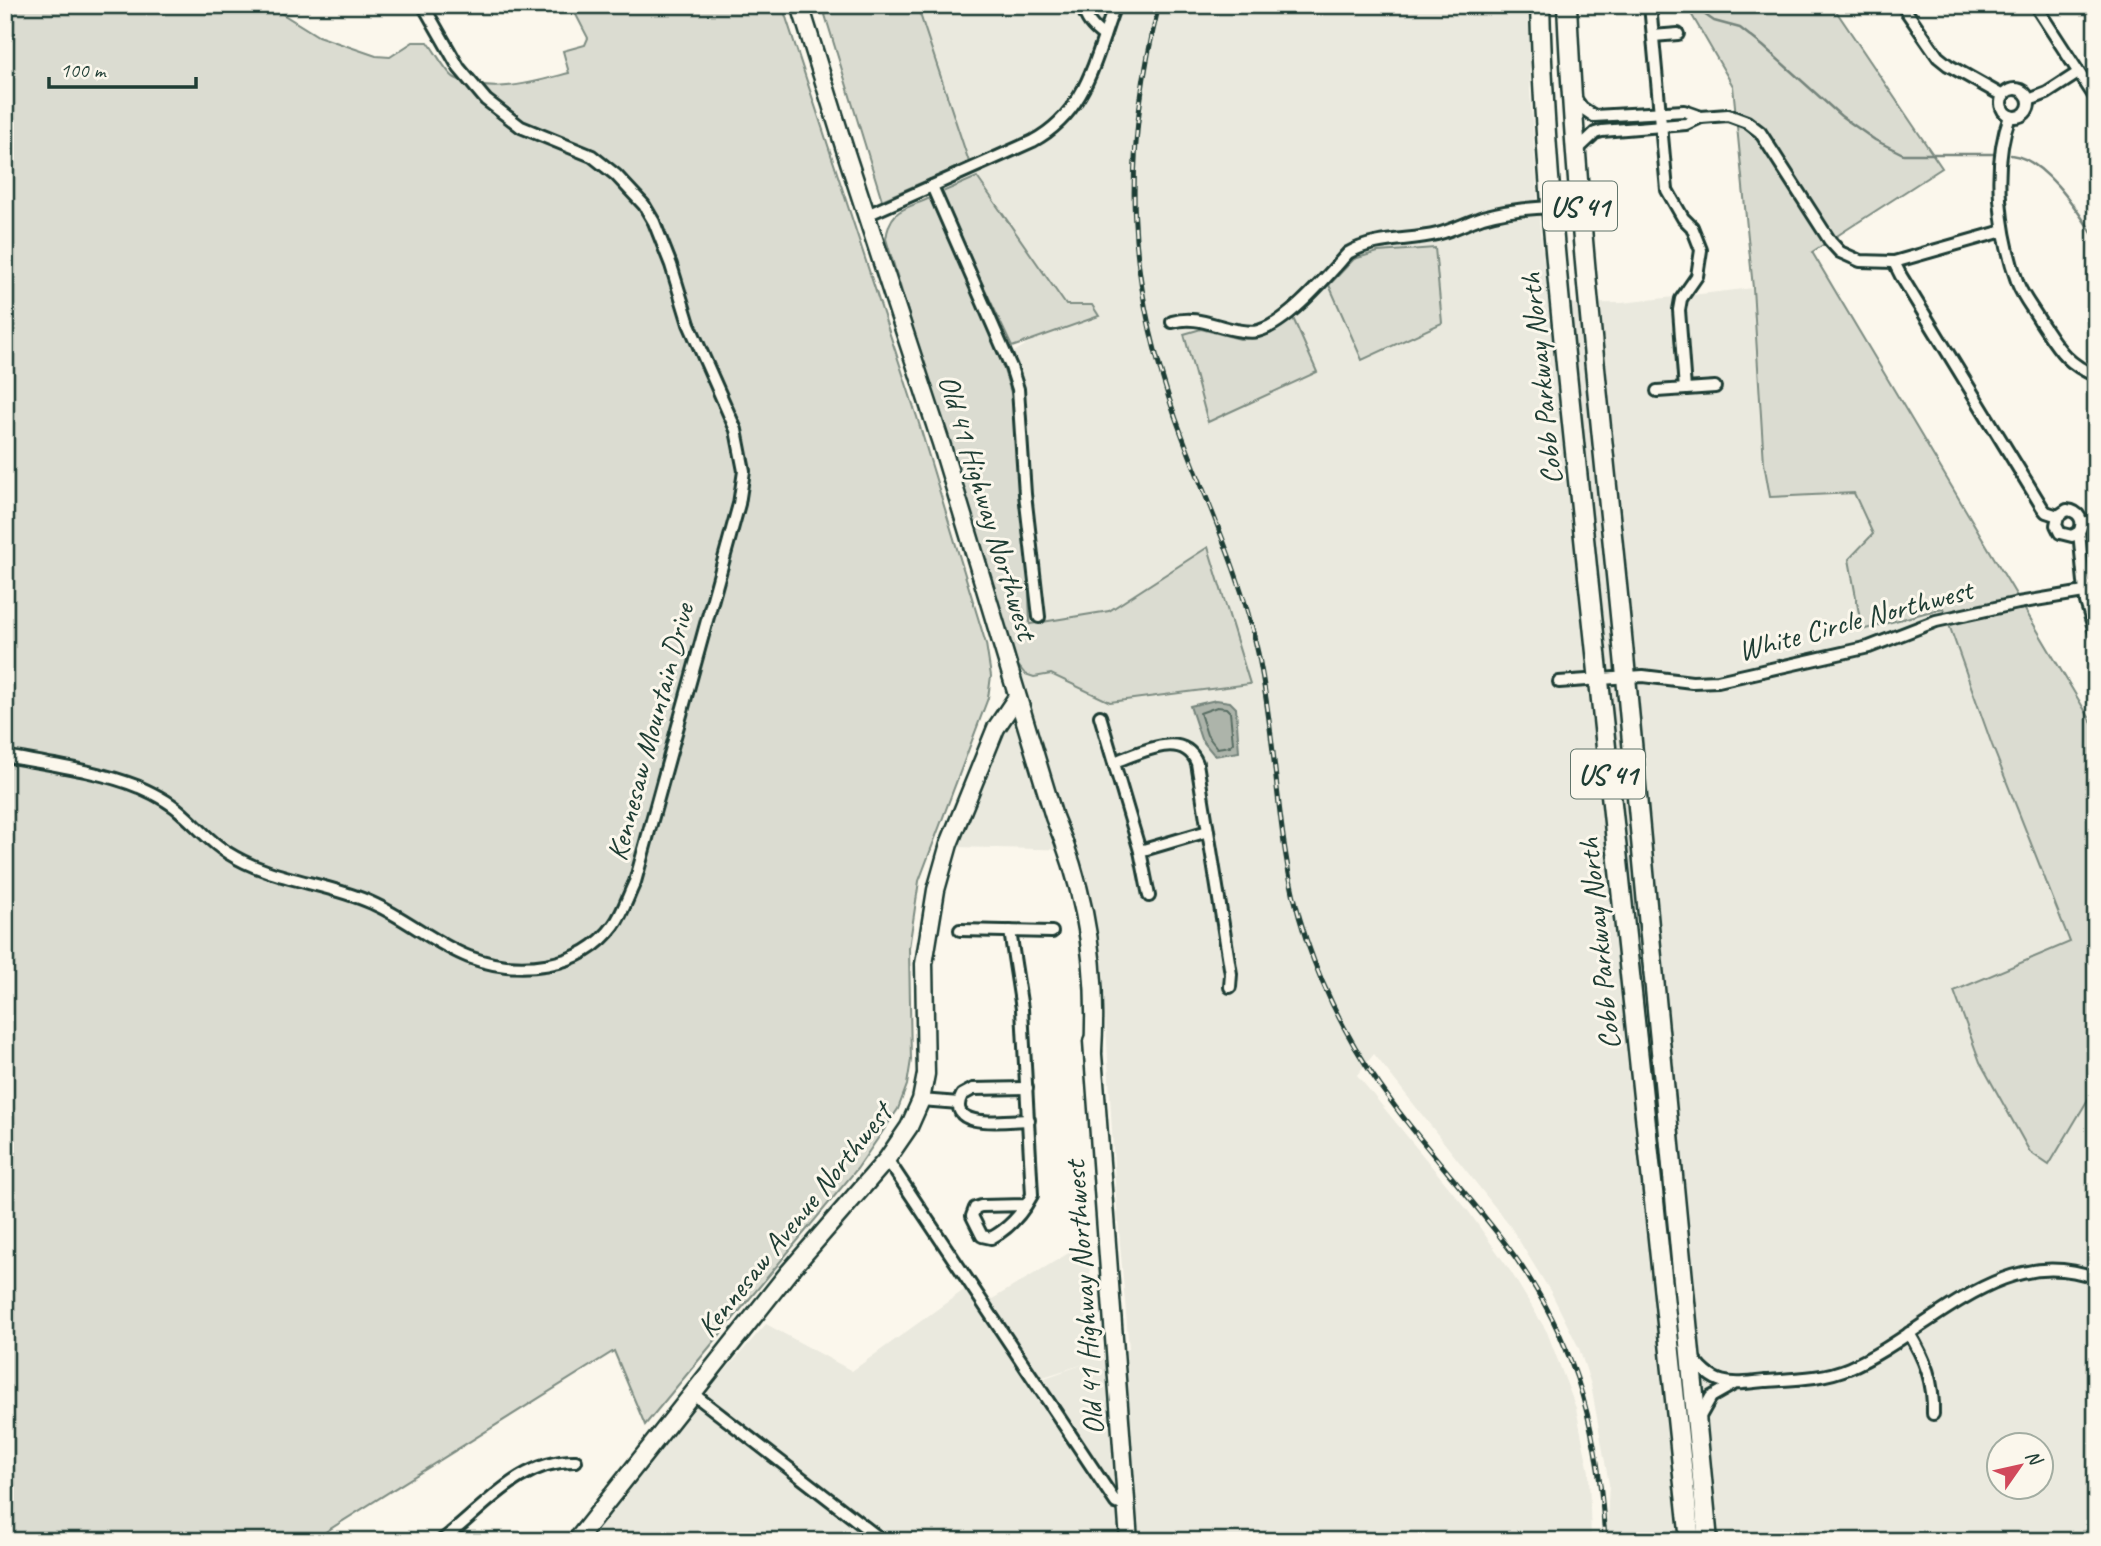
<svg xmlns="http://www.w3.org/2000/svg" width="2101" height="1546" viewBox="0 0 2101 1546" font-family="Caveat,sans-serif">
  <rect width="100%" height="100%" fill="#fbf7ec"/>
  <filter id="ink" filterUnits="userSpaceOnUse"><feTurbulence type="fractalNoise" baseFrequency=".0143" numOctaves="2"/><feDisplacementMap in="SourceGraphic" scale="14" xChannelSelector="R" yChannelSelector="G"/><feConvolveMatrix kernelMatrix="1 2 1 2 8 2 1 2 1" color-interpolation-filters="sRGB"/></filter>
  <g filter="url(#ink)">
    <path fill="#eae9de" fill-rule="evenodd" d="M 912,5 L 1530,5 L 1530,89 L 1540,230 L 1549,304 L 1622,303 L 1753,288 L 1764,463 L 1854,493 L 1873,534 L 1942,608 L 1992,745 L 2070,943 L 1954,991 L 1980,1062 L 2030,1152 L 2049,1165 L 2096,1086 L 2096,1541 L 1606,1541 L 1609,1484 L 1591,1385 L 1579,1348 L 1552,1294 L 1510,1226 L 1374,1054 L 1357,1075 L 1469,1212 L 1511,1272 L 1547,1332 L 1576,1408 L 1589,1472 L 1591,1541 L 590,1541 L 654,1452 L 766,1324 L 852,1371 L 968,1287 L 1031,1383 L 1087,1363 L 1040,1378 L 989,1301 L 1087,1242 L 1099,1359 L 1129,1349 L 1115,1185 L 1103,971 L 1097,934 L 1076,850 L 954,847 L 1010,697 L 1034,564 L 1003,359 L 1070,317 L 969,162 ZM 2000,1444 L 2042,1444 L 2042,1486 L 2000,1486 Z"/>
    <g fill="#dbdcd1" stroke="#7d8c82" stroke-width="2">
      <path d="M 5,5 L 268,5 L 318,36 L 376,56 L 390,57 L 413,42 L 428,42 C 435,51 447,74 455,78 C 489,96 534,82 569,73 L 563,51 L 585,45 L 588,38 L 571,5 L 782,5 L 917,417 L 986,644 L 991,676 L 988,698 L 919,881 L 909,948 L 911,1060 L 907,1085 L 898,1109 L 857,1169 L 645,1425 L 614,1351 L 311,1541 L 5,1541 Z"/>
      <polygon points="822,5 917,5 969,162 882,200"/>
      <polygon points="1686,5 1832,5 1942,168 1812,252 2096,729 2096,1086 2049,1165 2030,1152 1980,1062 1954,991 2070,942 1992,745 1943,608 1862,630 1849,559 1873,534 1854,493 1770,497 1764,463 1753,288 1733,86"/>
      <polygon points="977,177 1066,305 1092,305 1099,316 1012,347 940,193"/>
      <path d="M 930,198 L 1000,357 L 1013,399 L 1028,566 L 1030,624 L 1109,611 L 1208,547 L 1250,684 L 1110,702 L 1051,674 L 1034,677 L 1025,674 L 1013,659 L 886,239 C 890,208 904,210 930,198 Z"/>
      <polygon points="1435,248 1442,323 1362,360 1329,285 1354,259 1378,252"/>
      <polygon points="1293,318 1317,372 1208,422 1184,334 1201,329 1240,339 1260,337"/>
    </g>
    <polygon fill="#adb4aa" stroke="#74847b" stroke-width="2" points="1216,700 1230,702 1236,708 1239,752 1215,756 1201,739 1190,706"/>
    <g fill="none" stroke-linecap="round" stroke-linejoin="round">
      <polygon stroke="#586d63" stroke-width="2" points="1217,707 1226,708 1230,712 1233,743 1230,746 1217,748 1207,735 1200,713"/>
      <g stroke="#74847b" stroke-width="2.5">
        <polyline points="1691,5 1714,21 1740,28 1763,46 1841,116 1875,140 1903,154 1995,154"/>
        <path d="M 2011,155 C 2045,158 2079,213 2096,239"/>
      </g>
      <defs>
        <g id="street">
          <path d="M 1082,5 C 1086,20 1092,27 1104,36"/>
          <polyline points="1650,5 1667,190 1683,218 1692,227 1701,250 1697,276 1681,299 1679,310 1685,389"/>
          <polyline points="1902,5 1938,57 1948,65 2003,96"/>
          <polyline points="2035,5 2096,99"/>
          <polyline points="1653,36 1678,34"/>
          <circle cx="2015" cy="103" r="14"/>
          <polyline points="1574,97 1582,108 1594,116 1684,111 1701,117"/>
          <polyline points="2029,100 2047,93 2078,73"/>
          <path d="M 2010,116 C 1991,167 2000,235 2018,284 C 2023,297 2033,309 2040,321 C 2058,348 2065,363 2096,376"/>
          <polyline points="1576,151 1595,133 1602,131 1686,124 1701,117 1728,115 1747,122 1760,132 1830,241 1840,252 1860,261 1894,262 2003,231"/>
          <polyline points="932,186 1011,367 1018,389 1025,494 1039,617"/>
          <path d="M 867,215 L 1033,141 C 1087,112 1095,58 1115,5"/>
          <polyline points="1894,262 1901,276 2042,507 2046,512 2058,516"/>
          <path d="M 1172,322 C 1196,315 1213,326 1236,330 C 1243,331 1251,333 1258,331 C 1287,324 1328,275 1348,253 C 1376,237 1408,241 1437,234 C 1453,230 1468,222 1483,217 C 1506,210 1529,208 1553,207"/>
          <polyline points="1657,391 1715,387"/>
          <polyline points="2082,523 2096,520"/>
          <path d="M 2079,532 L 2072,536 L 2060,533 L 2056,525 L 2058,516 L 2067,510 C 2079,511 2085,521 2079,532 L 2086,602 L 2096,635"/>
          <polyline points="1559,682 1643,676 1692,682 1718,681 1869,647 1936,621 2018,603 2096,590"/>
          <polyline points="1100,716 1140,851 1149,896"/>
          <path d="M 5,756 C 47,764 100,771 139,787 C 155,794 172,803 184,815 C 199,828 211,843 228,853 C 272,881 326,882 372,903 C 406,918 435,944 469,957 C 517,975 581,970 614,925 C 623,913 628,896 635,882 L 739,504 L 744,471 L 736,430 L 689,324 L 671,265 L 654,222 L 644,205 L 616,175 L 592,156 L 521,127 L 486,100 L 459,68 L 423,5"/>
          <path d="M 1114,762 C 1140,753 1183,729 1197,763 L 1231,974 L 1230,987"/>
          <polyline points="1140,851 1208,831"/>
          <polyline points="960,930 1052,932"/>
          <path d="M 1010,931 L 1022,1009 L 1032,1195 C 1022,1214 1010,1228 991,1238 L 982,1236 L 972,1216 L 975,1208 L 981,1206 L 1026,1205"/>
          <path d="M 1027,1088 L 973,1089 L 962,1095 C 944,1131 1010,1120 1029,1120"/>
          <polyline points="921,1100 959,1103"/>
          <polyline points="887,1159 1116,1503 1127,1506"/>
          <path d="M 1909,1333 C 1925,1359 1934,1382 1933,1414"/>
          <path d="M 1691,1355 C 1713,1387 1729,1385 1765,1381 C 1793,1379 1823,1379 1849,1368 C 1929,1334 2000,1241 2096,1278"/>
          <polyline points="692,1393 883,1541"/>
          <polyline points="1698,1420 1711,1397 1734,1384"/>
          <path d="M 441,1541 C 484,1509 518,1460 576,1461"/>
        </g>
        <g id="secondary">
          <path d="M 800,5 L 846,153 L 941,443 L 1054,817 C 1086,891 1098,971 1093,1051"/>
          <polyline points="1092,1041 1129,1541"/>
          <polyline points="576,1541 788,1273 887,1159 909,1127 921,1100 926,1074 924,964 936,890 949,844 996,728 1017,697"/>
        </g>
        <g id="primary">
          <path d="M 1540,5 C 1545,196 1569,387 1588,577 C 1621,898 1657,1219 1690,1541"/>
          <path d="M 1567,5 C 1577,230 1605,453 1626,677 C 1653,965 1678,1253 1708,1541"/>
        </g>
      </defs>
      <use href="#street" stroke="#1f3d34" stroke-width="16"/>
      <use href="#secondary" stroke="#1f3d34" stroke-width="21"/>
      <use href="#primary" stroke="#1f3d34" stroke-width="23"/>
      <use href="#street" stroke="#fbf7ec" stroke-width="10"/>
      <use href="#secondary" stroke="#fbf7ec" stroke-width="16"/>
      <use href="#primary" stroke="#fbf7ec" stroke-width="18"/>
      <defs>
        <path id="rail" d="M 1159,5 C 1122,154 1125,275 1176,419 C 1204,497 1241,572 1258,653 C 1272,718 1275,785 1285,850 C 1294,913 1315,973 1345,1029 C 1385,1105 1446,1167 1498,1234 C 1572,1328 1599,1423 1605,1541"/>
      </defs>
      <use href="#rail" stroke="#1f3d34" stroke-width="5"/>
      <use href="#rail" stroke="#fbf7ec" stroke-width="2.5" stroke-dasharray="8" stroke-linecap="butt"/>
    </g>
  </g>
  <g text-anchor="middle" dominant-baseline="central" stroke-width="6" stroke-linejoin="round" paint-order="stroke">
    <g fill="#fbf7ec" stroke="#61756b" stroke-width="2">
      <rect x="1543" y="181.5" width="74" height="49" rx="5"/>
      <rect x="1571" y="749.5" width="74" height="49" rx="5"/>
    </g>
    <g font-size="28" font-weight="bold" fill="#1f3d34">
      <text x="1580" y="206">US 41</text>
      <text x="1608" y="774">US 41</text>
    </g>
    <g font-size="30" fill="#1f3d34" stroke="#fbf7ec">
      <text transform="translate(1541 379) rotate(-96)">Cobb Parkway North</text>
      <text transform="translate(988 507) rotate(73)">Old 41 Highway Northwest</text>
      <text transform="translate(1855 620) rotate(-15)">White Circle Northwest</text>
      <text transform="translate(650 732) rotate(-75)">Kennesaw Mountain Drive</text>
      <text transform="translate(1599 944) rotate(-96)">Cobb Parkway North</text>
      <text transform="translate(794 1220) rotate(-51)">Kennesaw Avenue Northwest</text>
      <text transform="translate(1084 1298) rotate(-94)">Old 41 Highway Northwest</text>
    </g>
  </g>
  <rect width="2101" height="1546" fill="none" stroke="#fbf7ec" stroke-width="28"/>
  <rect x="14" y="14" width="2073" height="1518" fill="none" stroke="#1f3d34" stroke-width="2.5" filter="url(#ink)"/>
  <g transform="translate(2020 1466) rotate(56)"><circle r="33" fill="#fbf7ec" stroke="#a3ada2" stroke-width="2"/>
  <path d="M0-5L12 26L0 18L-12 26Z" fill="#d1495b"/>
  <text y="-10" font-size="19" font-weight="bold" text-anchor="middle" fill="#1f3d34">N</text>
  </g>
  <path d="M49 77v10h147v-10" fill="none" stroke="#1f3d34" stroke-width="3.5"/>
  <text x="60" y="77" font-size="21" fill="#1f3d34" stroke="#fbf7ec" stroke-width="5" paint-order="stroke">100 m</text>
</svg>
